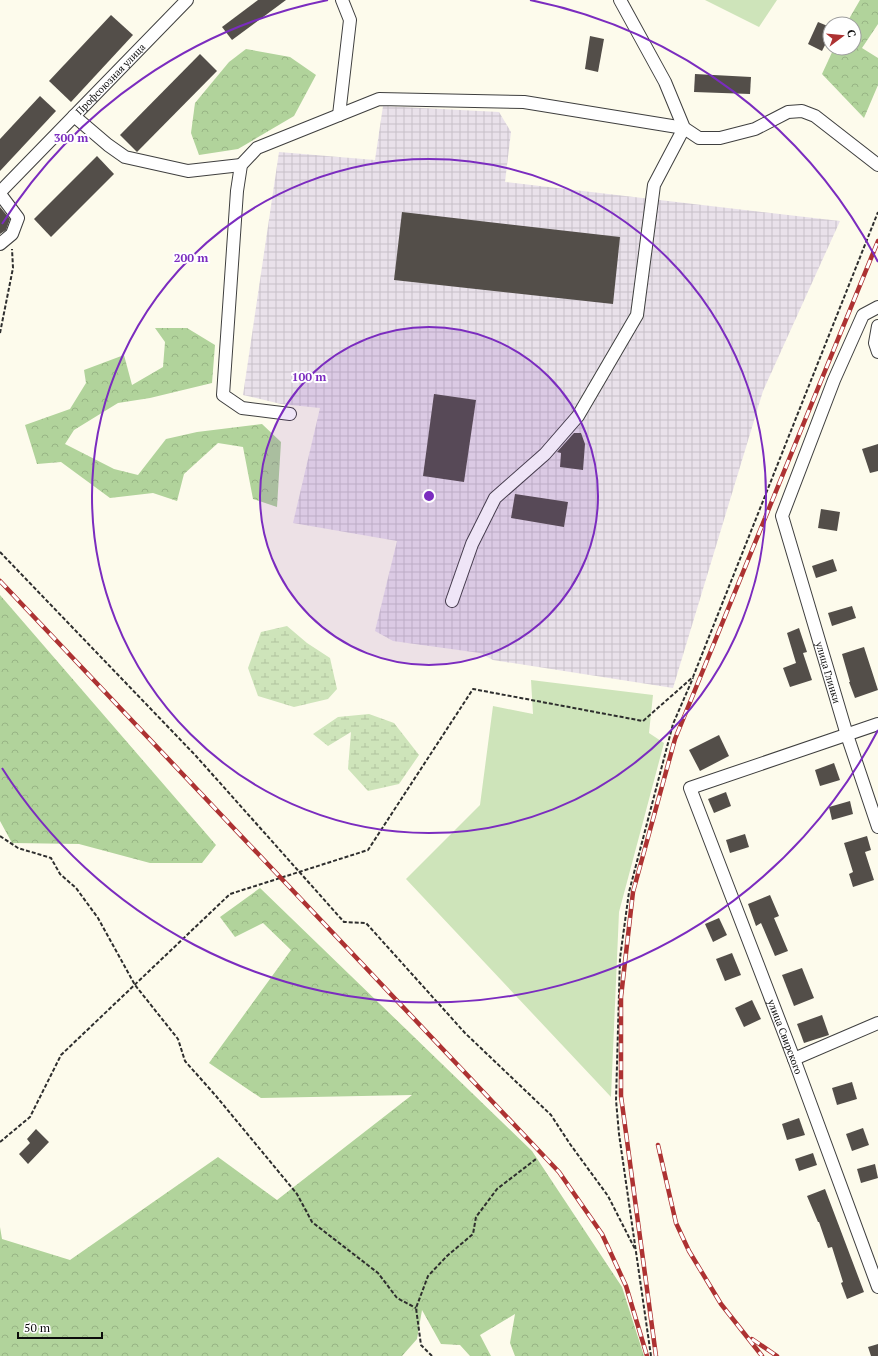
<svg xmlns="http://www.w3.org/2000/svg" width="878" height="1356" viewBox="0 0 878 1356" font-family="'PT Serif',serif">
  <defs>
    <pattern id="industrial-grid" width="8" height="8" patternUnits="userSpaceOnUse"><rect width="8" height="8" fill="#e9e1ea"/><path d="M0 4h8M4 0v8" fill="none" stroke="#c7c0c8"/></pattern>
    <pattern id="forest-crowns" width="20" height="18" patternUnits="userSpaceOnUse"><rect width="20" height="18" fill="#b1d39b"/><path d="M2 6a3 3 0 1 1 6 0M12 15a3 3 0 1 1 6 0" fill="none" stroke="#97b484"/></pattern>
    <pattern id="wetland-marsh" width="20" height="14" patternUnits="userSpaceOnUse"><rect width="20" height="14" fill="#cee4ba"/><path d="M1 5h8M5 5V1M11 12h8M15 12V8" fill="none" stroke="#b0c29f"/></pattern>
  </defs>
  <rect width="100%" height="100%" fill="#fdfbec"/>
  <polygon fill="url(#industrial-grid)" points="383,106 499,112 511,132 505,182 840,221 763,391 673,688 493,660 480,653 393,641 375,631 397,541 293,523 320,408 281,404 243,395 279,152 375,160"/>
  <g fill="url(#forest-crowns)">
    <polygon points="860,0 878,0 878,24 862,48 878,58 878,85 864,118 822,74 834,48 854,48 854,24 846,24"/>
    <polygon points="246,49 290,57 316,75 294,116 238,149 199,155 191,133 195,103 229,62"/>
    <polygon points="155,328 187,328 215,345 212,383 150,398 118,403 74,430 65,444 114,469 138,475 166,439 197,432 262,424 281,442 277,507 253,499 243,447 218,443 184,474 177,501 153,493 110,498 61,462 37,464 25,425 70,409 86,383 84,370 124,355 132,385 163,367 165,342"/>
    <polygon points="0,595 216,845 202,863 150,863 79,844 12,843 0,821"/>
    <polygon points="260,888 532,1151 622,1287 644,1356 515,1356 510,1343 515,1314 480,1335 491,1356 470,1356 460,1345 441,1344 422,1310 417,1339 402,1356 0,1356 0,1227 2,1239 70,1260 218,1157 277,1200 412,1095 261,1098 209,1063 291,950 263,923 235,937 220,917"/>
  </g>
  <g fill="url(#wetland-marsh)">
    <polygon points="287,626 307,643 330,658 337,689 328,699 294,707 258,696 248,668 261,632"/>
    <polygon points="369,714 394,723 419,755 399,784 368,791 348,769 351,732 328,746 313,734 338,717"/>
  </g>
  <g fill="#cee4ba">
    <polygon points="705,0 777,0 759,27"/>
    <polygon points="531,680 653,695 649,733 664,743 619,912 611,1097 406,879 480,805 493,706 533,714"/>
  </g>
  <g fill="#534e49">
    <polygon points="258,0 286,0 232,40 222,27"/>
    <polygon points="111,15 133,35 71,102 49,81"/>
    <polygon points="818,22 830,27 830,35 822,51 808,44"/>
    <polygon points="590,36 604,39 598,72 585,69"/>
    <polygon points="200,54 217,71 137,152 120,135"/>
    <polygon points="695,74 751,77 750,94 694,92"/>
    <polygon points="40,96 56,111 0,171 0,139"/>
    <polygon points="97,156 114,174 51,237 34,219"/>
    <polygon points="0,207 10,219 6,230 0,234"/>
    <polygon points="402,212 620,237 613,304 394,280"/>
    <polygon points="434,394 476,400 464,482 423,476"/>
    <polygon points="574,433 581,433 585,444 583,470 560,467 561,453 557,452"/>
    <polygon points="878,444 878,471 870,473 862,449"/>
    <polygon points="515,494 568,502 564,527 511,518"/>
    <polygon points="821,509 840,512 837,531 818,528"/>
    <polygon points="833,559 837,571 816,578 812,566"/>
    <polygon points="852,606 856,618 832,626 828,613"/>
    <polygon points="799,628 807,652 803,653 812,680 790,687 783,668 796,663 787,633"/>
    <polygon points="864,647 878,690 855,698 849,682 850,682 842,654"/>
    <polygon points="719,735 729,756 700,771 689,750"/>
    <polygon points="834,763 840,780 820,786 815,770"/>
    <polygon points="726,792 731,806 714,813 708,799"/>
    <polygon points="850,801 853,814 832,820 829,807"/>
    <polygon points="745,834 749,847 730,853 726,840"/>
    <polygon points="867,836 871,850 865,852 874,880 853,887 849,874 853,872 844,843"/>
    <polygon points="770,895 779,916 774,918 788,951 775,956 761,923 756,926 748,904"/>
    <polygon points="719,918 727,935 713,942 705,924"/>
    <polygon points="732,953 741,975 725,981 716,959"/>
    <polygon points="802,968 814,998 794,1006 782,975"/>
    <polygon points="752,1000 761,1019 744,1027 735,1008"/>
    <polygon points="822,1015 829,1035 804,1043 797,1024"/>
    <polygon points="852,1082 857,1099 837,1105 832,1088"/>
    <polygon points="799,1118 805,1135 787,1140 782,1124"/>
    <polygon points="863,1128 869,1145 852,1151 846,1134"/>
    <polygon points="36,1129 49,1142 28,1164 19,1154 30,1143 27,1139"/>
    <polygon points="813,1153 817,1165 799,1171 795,1159"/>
    <polygon points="875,1164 878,1178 861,1183 857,1169"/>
    <polygon points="825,1189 864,1292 847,1299 841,1283 843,1282 832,1247 828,1248 819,1222 818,1222 807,1196"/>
    <polygon points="878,1344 878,1356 871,1356 868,1347"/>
  </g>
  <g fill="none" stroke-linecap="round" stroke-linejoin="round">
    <defs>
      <g id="minor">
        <polyline points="620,0 665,82 684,128 699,138 720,138 755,129 788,112 802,111 815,116 878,165"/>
        <polyline points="339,115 350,20 342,0"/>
        <polyline points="74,116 108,145 125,157 188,171 241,165"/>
        <path id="s1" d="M 0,192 L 187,0"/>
        <polyline points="0,194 18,218 12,234 0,244"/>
        <path id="s2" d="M 878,307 L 863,315 L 834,380 L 782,516 L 847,735 L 878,827"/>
        <polyline points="878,326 875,343 878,352"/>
        <polyline points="290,414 242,408 223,395 237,191 241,165 257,148 379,99 524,102 684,128 654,185 637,315 578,416 545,454 495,498 472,544 452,601"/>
        <path id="s3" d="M 878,724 L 690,788 L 794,1059 L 878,1287"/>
        <polyline points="794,1059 878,1023"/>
      </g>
    </defs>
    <use href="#minor" stroke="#3f3f3f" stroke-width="14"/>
    <g stroke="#2e2e2e" stroke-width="2" stroke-dasharray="4 2" stroke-linecap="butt">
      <polyline points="0,333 13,268 12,249"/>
      <polyline points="0,552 196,756 344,922 366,923 465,1033 551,1115 570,1144 608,1196 635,1249"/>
      <polyline points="0,836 18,848 51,858 60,874 76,888 98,918 135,985 178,1039 185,1061 216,1096 297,1194 312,1222 378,1273 397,1298 416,1308"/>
      <polyline points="0,1142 30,1117 61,1055 230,894 368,850 473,689 643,721 693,677 878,212"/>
      <polyline points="432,1356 421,1345 416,1308 428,1276 447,1256 473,1234 476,1217 497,1189 536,1159"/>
      <polyline points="651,1356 619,1134 616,1100 620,958 629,892 673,724 693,678"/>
    </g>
    <use href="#minor" stroke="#fff" stroke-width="12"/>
    <defs>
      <g id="rail">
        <polyline points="0,581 559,1172 602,1234 626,1286 647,1356"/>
        <polyline points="658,1145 676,1223 689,1251 721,1304 762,1356"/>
        <polyline points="752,1339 777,1356"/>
        <polyline points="656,1356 621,1096 621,997 633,892 675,739 878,241"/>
      </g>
    </defs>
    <use href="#rail" stroke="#ad3232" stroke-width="4.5"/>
    <use href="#rail" stroke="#fff" stroke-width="3" stroke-dasharray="9" stroke-linecap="butt"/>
  </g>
  <circle cx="429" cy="496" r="169" fill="#7b2cbf" fill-opacity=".12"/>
  <g fill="none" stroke="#7b2cbf" stroke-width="2">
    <circle cx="429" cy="496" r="169"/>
    <circle cx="429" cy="496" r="337"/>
    <path d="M878 730A506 506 0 0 1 2 768M2 224A506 506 0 0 1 328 0M530 0A506 506 0 0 1 878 262"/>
  </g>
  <g text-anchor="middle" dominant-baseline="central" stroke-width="4" stroke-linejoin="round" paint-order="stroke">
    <g font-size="10" fill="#0c0c0c" stroke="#fff">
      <text stroke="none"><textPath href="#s1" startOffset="158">Профсоюзная улица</textPath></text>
      <text stroke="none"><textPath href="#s2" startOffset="397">улица Глинки</textPath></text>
      <text stroke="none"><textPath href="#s3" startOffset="465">улица Свирского</textPath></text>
    </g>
  </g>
  <circle cx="429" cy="496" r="6" fill="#7b2cbf" stroke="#fff" stroke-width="2"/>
  <g font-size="12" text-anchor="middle" font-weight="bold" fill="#7b2cbf" stroke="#fff" stroke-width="4" stroke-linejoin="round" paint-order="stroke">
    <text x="71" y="142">300 m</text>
    <text x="191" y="262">200 m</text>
    <text x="309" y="381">100 m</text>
  </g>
  <g transform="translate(842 36) rotate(74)"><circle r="19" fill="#ffffff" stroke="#9e9e9e"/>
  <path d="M0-3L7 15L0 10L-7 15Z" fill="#ad3232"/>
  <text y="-6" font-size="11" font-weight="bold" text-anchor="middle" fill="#0c0c0c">С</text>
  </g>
  <path d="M18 1332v6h84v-6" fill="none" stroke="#0c0c0c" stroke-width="2"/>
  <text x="24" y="1332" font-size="12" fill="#0c0c0c" stroke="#ffffff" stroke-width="3" paint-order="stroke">50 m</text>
</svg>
